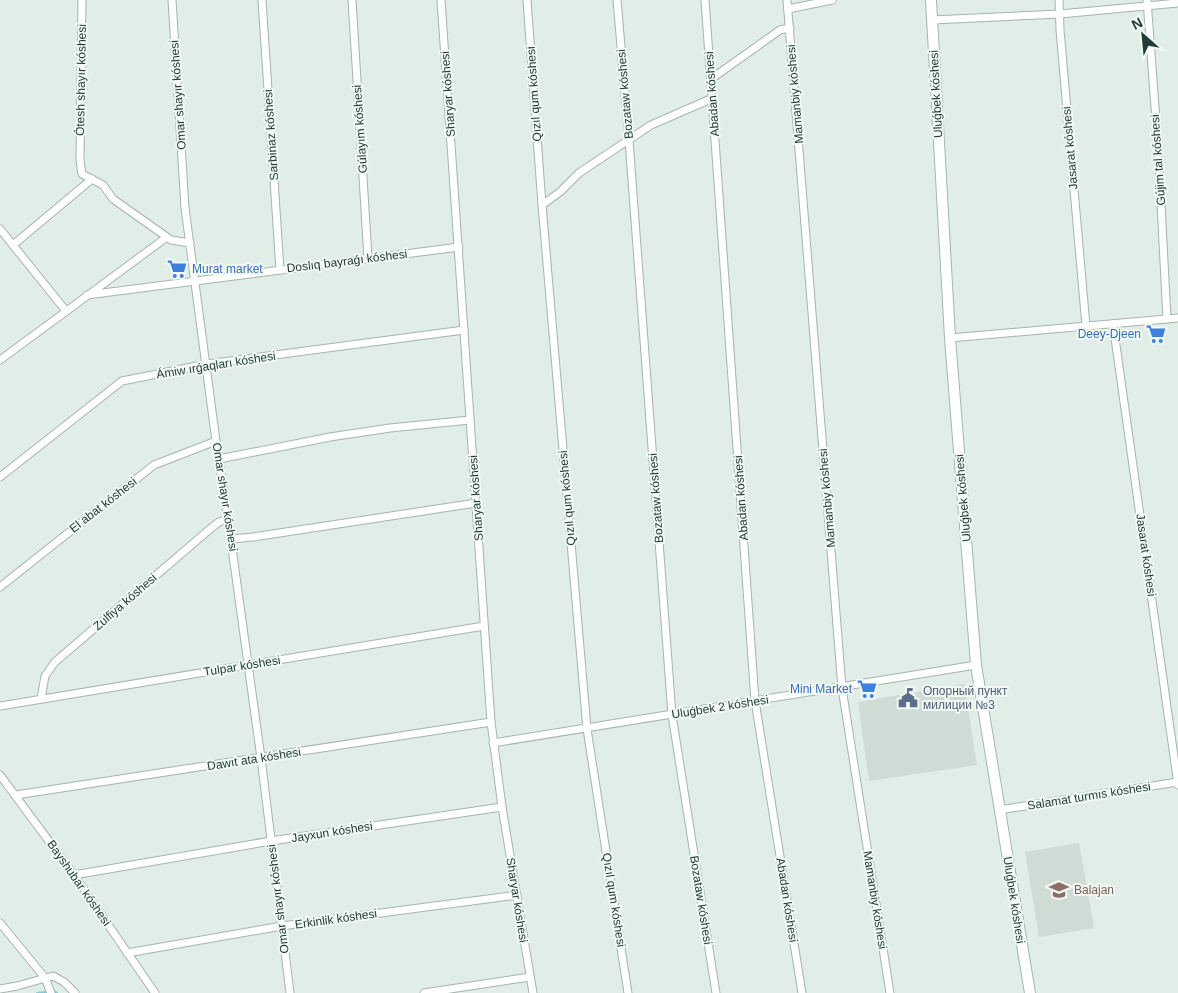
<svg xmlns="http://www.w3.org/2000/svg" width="1178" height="993" viewBox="0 0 1178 993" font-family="Arial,sans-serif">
  <rect width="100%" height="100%" fill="#e1ede7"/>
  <g fill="#cfdcd6">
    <polygon points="964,684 977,765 869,781 858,702"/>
    <polygon points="1079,843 1094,928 1039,937 1025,852"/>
  </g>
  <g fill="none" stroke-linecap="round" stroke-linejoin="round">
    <g stroke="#87c9d4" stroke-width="2">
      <polyline points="53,990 57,993"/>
      <polyline points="37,993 46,992"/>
    </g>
    <defs>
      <g id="street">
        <polyline points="82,0 80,160 82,174 103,185 113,199 171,240 190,243"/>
        <polyline points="172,0 185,208 216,441 228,519 261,758 290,993"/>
        <polyline points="262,0 280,270"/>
        <polyline points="352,0 368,258"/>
        <polyline points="441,0 491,722 502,807 533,993"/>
        <polyline points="527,0 542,205 587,729 628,993"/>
        <polyline points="617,0 629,140 672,715 716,993"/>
        <polyline points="705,0 755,701 802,993"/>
        <polyline points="787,0 842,688 890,993"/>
        <polyline points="1059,0 1060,30 1086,326"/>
        <polyline points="1147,0 1158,147 1167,319"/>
        <polyline points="788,9 832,0"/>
        <polyline points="932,20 1060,14 1178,3"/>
        <polyline points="711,79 780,30 790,28"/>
        <polyline points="542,205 560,192 579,173 651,125 713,98"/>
        <polyline points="0,229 66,311"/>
        <polyline points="13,245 92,179"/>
        <polyline points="87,295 459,247"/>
        <polyline points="1113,324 1178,785"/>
        <polyline points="950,338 1178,318"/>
        <polyline points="0,360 167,237"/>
        <polyline points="219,459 330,437 390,428 470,420"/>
        <polyline points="0,477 122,381 207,364 464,330"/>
        <polyline points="231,539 253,537 476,503"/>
        <polyline points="0,587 154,465 216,441"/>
        <polyline points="41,699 45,676 55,662 210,529 219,522 228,519"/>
        <polyline points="0,706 484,626"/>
        <polyline points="493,743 976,665"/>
        <polyline points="0,775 74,875 155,993"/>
        <polyline points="16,795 491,722"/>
        <polyline points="999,810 1178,782"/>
        <polyline points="74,875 271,841 502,807"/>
        <polyline points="0,923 45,978 51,993"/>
        <polyline points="127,953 282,926 517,895"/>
        <polyline points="0,989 17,986 53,976 64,982 75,993"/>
        <polyline points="424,993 530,977"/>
      </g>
      <polyline id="secondary" points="931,0 950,338 976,665 1030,993"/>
    </defs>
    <use href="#street" stroke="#a4b5ae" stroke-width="9"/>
    <use href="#secondary" stroke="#9fb9b0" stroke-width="12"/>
    <use href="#street" stroke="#fff" stroke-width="7"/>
    <use href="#secondary" stroke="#fff" stroke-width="10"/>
  </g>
  <defs>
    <symbol id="supermarket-bare" viewBox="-9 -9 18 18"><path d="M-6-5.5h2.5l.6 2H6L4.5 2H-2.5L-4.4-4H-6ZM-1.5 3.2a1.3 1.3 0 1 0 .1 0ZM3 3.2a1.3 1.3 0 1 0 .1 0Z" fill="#3f7fe0" stroke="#f2f9f5" stroke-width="2.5" paint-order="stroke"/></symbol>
    <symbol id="civic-bare" viewBox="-9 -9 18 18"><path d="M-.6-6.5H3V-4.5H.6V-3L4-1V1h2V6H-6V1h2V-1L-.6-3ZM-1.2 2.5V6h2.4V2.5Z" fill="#5c6f8a" stroke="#f2f9f5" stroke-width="2.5" paint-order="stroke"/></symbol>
    <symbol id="school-bare" viewBox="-9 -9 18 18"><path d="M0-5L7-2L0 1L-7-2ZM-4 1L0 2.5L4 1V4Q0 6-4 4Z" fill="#8d6e63" stroke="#f2f9f5" stroke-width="2.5" paint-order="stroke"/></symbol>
  </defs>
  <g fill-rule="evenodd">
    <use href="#supermarket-bare" x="163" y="255" width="28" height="28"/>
    <use href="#supermarket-bare" x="1142" y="320" width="28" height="28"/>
    <use href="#supermarket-bare" x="853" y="675" width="28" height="28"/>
    <use href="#civic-bare" x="894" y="684" width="28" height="28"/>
    <use href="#school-bare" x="1045" y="876" width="28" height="28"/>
  </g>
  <g text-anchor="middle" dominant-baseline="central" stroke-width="4" stroke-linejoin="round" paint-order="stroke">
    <g font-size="12" fill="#213e36" stroke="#f2f9f5">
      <text transform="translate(81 80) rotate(-89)">Ótesh shayır kóshesi</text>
      <text transform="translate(448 94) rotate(-94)">Sharyar kóshesi</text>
      <text transform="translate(534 94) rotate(-94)">Qızıl qum kóshesi</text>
      <text transform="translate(625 94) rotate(-95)">Bozataw kóshesi</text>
      <text transform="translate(712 94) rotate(-94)">Abadan kóshesi</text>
      <text transform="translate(795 94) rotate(-95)">Mamanbiy kóshesi</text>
      <text transform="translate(936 94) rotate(-93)">Uluǵbek kóshesi</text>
      <text transform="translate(178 95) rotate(-94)">Omar shayır kóshesi</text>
      <text transform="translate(360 129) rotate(-94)">Gúlayım kóshesi</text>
      <text transform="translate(271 135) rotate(-94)">Sarbinaz kóshesi</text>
      <text transform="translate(1070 148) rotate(-95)">Jasarat kóshesi</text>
      <text transform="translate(1158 160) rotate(-94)">Gújim tal kóshesi</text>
      <text transform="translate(347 261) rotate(-7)">Doslıq bayraǵı kóshesi</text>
      <text transform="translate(216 365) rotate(-9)">Ámiw ırǵaqları kóshesi</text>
      <text transform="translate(225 497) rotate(81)">Omar shayır kóshesi</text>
      <text transform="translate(476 498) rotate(-94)">Sharyar kóshesi</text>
      <text transform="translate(567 498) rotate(-95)">Qızıl qum kóshesi</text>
      <text transform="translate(656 498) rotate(-94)">Bozataw kóshesi</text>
      <text transform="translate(741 498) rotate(-94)">Abadan kóshesi</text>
      <text transform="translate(827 498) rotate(-95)">Mamanbiy kóshesi</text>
      <text transform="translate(963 498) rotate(-95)">Uluǵbek kóshesi</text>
      <text transform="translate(103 505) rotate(-38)">El abat kóshesi</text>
      <text transform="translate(1146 555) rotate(82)">Jasarat kóshesi</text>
      <text transform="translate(125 602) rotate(-41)">Zulfiya kóshesi</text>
      <text transform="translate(242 666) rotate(-9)">Tulpar kóshesi</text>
      <text transform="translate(720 707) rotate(-9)">Uluǵbek 2 kóshesi</text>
      <text transform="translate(254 759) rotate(-9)">Dawıt ata kóshesi</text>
      <text transform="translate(1089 796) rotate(-9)">Salamat turmıs kóshesi</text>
      <text transform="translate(332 832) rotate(-9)">Jayxun kóshesi</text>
      <text transform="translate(79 883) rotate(55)">Bayshubar kóshesi</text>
      <text transform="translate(278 899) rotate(-97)">Omar shayır kóshesi</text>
      <text transform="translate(517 900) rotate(81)">Sharyar kóshesi</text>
      <text transform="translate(614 900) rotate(81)">Qızıl qum kóshesi</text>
      <text transform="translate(701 900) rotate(81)">Bozataw kóshesi</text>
      <text transform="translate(787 900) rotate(81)">Abadan kóshesi</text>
      <text transform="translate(875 900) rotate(81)">Mamanbiy kóshesi</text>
      <text transform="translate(1014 900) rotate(81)">Uluǵbek kóshesi</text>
      <text transform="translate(336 919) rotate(-8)">Erkinlik kóshesi</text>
    </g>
    <g font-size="12" fill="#366cbe" stroke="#f2f9f5" text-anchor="end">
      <text x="192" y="269" text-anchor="start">Murat market</text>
      <text x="1141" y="334">Deey-Djeen</text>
      <text x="852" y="689">Mini Market</text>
    </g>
    <g font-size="12" fill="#4e5e75" stroke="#f2f9f5" text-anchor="start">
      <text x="923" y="691">Опорный пункт<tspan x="923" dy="14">милиции №3</tspan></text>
    </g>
    <g font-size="12" fill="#785e54" stroke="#f2f9f5" text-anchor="start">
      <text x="1074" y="890">Balajan</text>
    </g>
  </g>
  <g transform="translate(1143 35) rotate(333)" stroke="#f2f9f5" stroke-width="4" paint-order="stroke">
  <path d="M0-4L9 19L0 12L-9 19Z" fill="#213e36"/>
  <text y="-8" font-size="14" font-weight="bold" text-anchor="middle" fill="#213e36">N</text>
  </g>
</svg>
